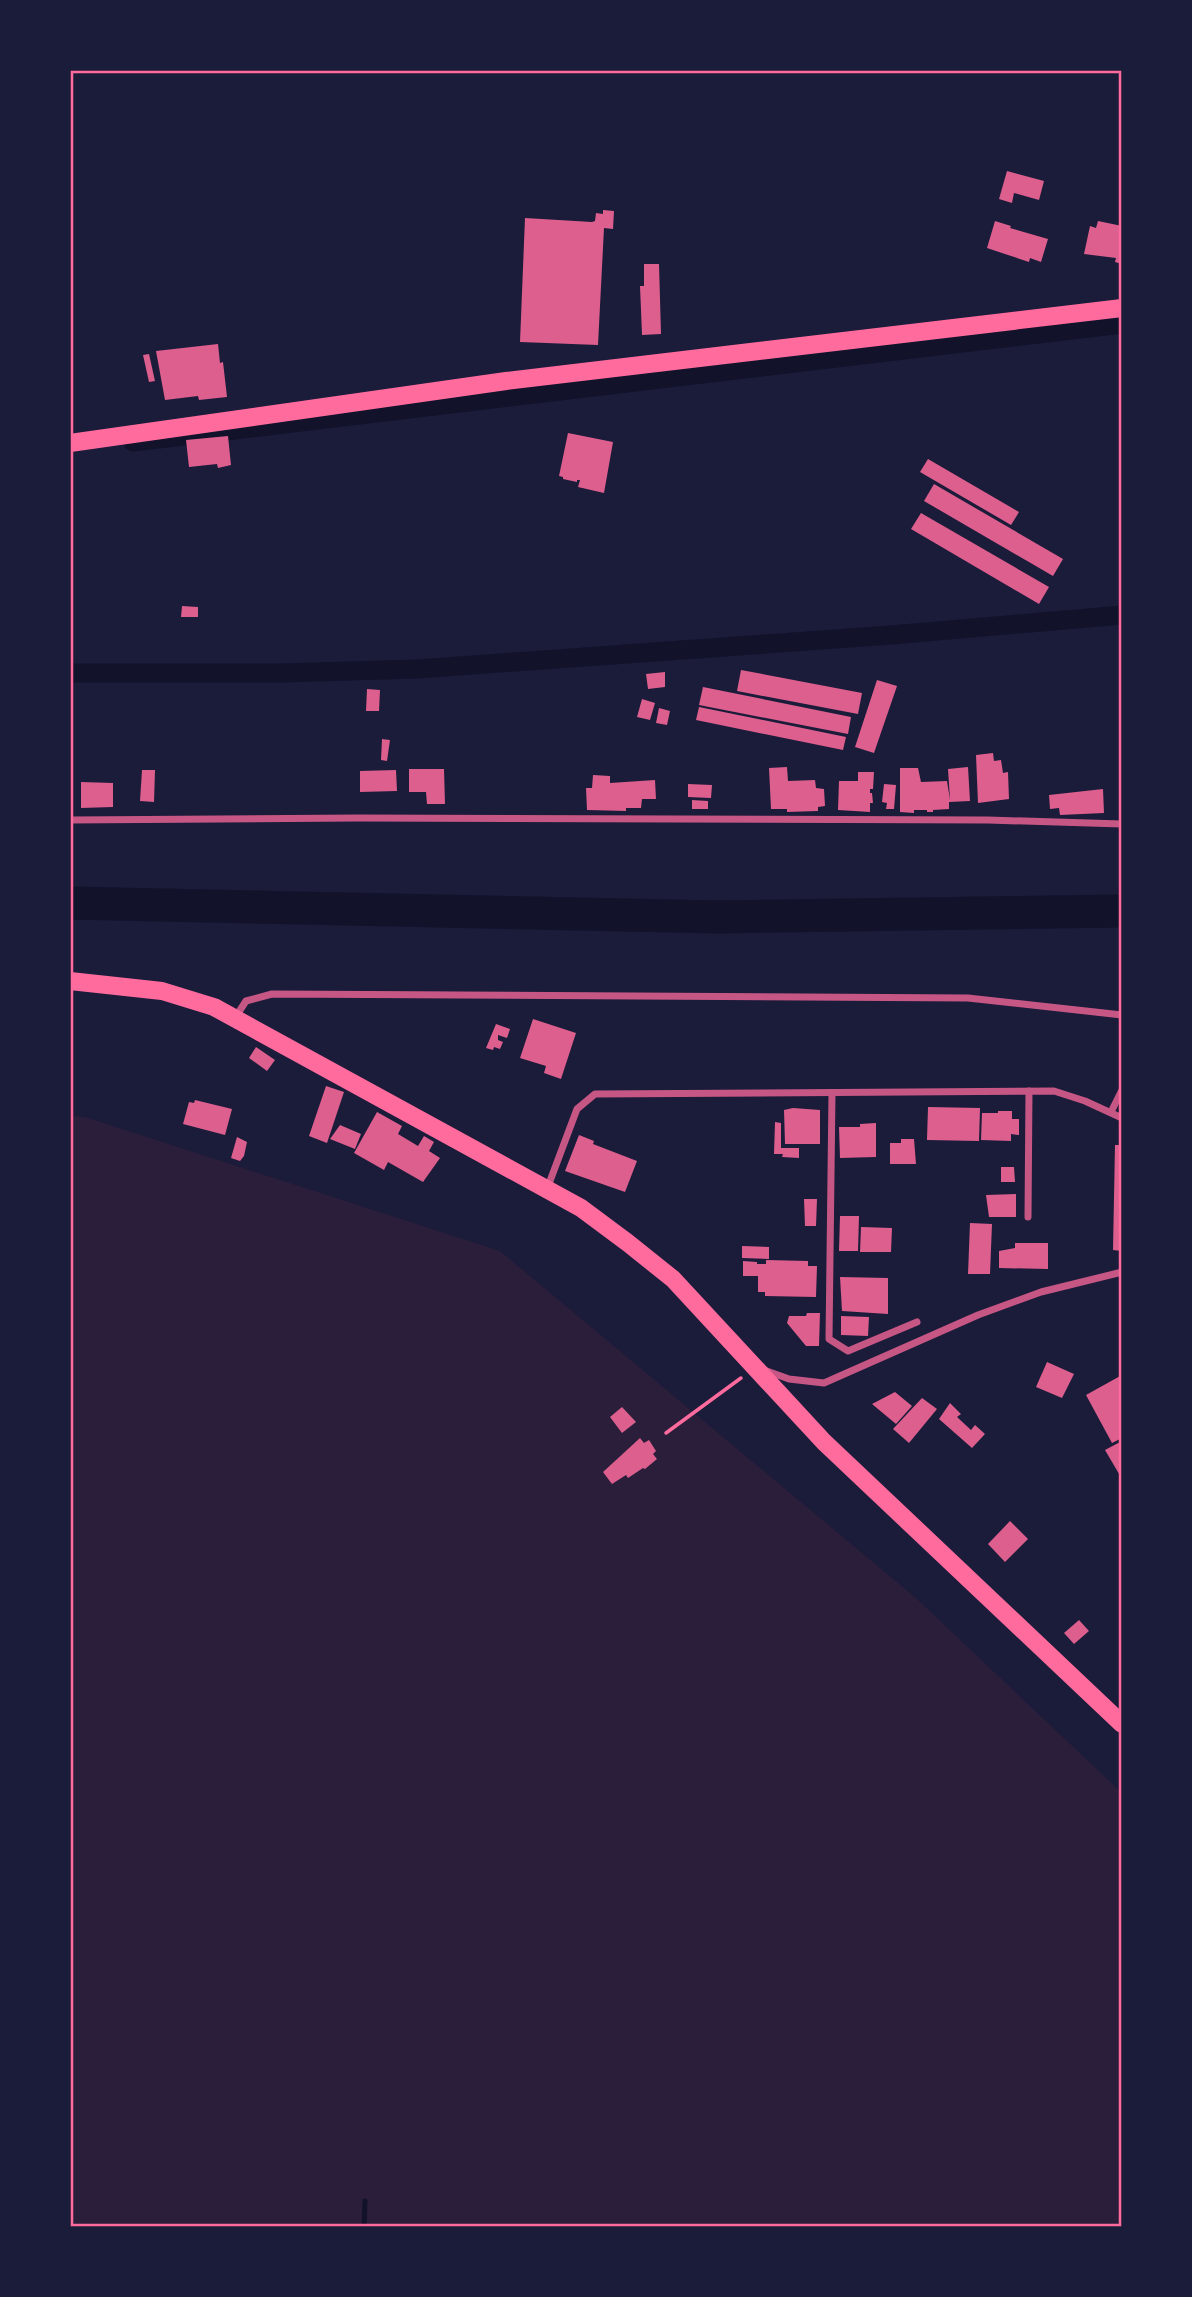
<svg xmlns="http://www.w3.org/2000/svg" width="1192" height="2297" viewBox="0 0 1192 2297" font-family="'Asap Condensed',sans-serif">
  <rect width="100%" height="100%" fill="#1b1b3a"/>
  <polygon fill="#2a1e3b" points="70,1116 85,1117 500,1251 916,1598 1122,1793 1122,2227 70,2227"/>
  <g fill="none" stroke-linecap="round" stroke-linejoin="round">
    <polyline stroke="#12122b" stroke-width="5" points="364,2227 365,2201"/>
    <g stroke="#12122b" stroke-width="19">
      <polyline points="133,442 1122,324"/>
      <polyline points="70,673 282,673 417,669 891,635 1122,615"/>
    </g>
    <polyline stroke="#12122b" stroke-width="33" points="70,903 719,917 1122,911"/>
  </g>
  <g fill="#dd5f8e">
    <polygon points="1007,171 1044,181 1039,200 1014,193 1012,203 999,199"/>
    <polygon points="603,210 614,211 613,229 604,228 598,345 520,342 525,218 592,222 595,221 596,213 603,214"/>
    <polygon points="995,221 1011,226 1010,228 1048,239 1041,262 1030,258 1029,262 987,248"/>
    <polygon points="1098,221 1122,226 1122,264 1115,262 1116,258 1084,254 1090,226 1096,228"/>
    <polygon points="644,264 659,264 661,334 642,335 640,286 644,286"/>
    <polygon points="218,344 220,363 223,362 227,397 199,400 198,396 165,400 156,351"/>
    <polygon points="149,354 155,381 149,382 143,355"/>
    <polygon points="568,433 613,442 604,493 578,487 580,480 577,480 577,482 563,479 563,477 559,476"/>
    <polygon points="228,436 231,465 218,468 217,464 189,467 186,440"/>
    <polygon points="928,459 1019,512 1011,525 920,472"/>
    <polygon points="934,484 1063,559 1053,576 924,501"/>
    <polygon points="921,513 1049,587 1039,604 911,529"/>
    <polygon points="182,606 198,607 198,617 181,617"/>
    <polygon points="741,670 862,693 858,714 737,691"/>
    <polygon points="665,672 665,687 648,689 646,674"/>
    <polygon points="877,680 897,686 874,753 855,747"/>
    <polygon points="703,687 851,717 848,734 699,705"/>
    <polygon points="367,689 380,690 379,711 366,711"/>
    <polygon points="642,699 655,703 650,720 637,717"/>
    <polygon points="699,707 846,737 843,750 696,720"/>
    <polygon points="659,708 670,711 667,725 656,723"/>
    <polygon points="382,739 390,740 387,761 381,760"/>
    <polygon points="993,753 994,761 1001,760 1003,773 1008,772 1009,799 978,803 976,755"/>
    <polygon points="787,767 788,781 815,780 816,788 824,789 825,806 818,807 818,811 787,812 787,809 771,809 769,768"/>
    <polygon points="968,767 970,801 949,802 949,809 933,810 933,812 927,812 927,810 914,810 914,813 900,812 900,768 918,768 921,782 947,781 950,800 948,769"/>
    <polygon points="409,769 444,769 445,804 427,804 426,792 409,792"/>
    <polygon points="142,770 155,770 154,802 140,801"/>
    <polygon points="396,770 397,791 360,792 360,771"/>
    <polygon points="858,772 874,772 873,789 870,789 870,793 872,793 873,803 870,803 870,812 838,810 839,781 858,781"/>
    <polygon points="593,775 610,776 610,783 655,780 656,799 642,799 641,808 626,808 626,811 587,810 586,788 592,788"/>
    <polygon points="81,782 113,783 113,807 81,808"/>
    <polygon points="688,784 712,785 711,798 688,797"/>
    <polygon points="884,784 896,785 894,809 886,809 887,803 882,802"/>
    <polygon points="1103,789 1104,813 1060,815 1059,808 1050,809 1049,795"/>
    <polygon points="692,800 708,801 708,809 692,809"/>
    <polygon points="533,1019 576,1033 561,1079 544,1073 546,1066 520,1058"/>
    <polygon points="496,1024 510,1029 507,1038 498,1035 498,1040 503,1042 500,1049 494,1047 493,1050 486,1048"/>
    <polygon points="256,1047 275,1060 267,1071 249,1058"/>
    <polygon points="326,1086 344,1092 327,1143 309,1136"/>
    <polygon points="195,1100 232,1109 225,1135 183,1124 189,1102 194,1103"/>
    <polygon points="928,1107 980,1108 979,1141 927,1140"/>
    <polygon points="793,1108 820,1110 820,1144 785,1144 784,1110"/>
    <polygon points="998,1111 1012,1111 1012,1119 1019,1119 1019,1135 1011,1134 1011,1141 981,1140 982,1113 998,1113"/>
    <polygon points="377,1112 402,1126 398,1134 418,1146 424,1136 434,1142 429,1151 440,1158 423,1182 388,1162 384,1170 354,1153"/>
    <polygon points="775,1122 781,1123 781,1148 799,1148 799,1158 782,1157 783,1154 774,1154"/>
    <polygon points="876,1123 876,1157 840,1158 839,1127 860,1127 860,1124"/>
    <polygon points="340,1125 361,1134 355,1149 330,1139"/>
    <polygon points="579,1135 594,1141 593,1144 637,1161 625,1192 565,1171"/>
    <polygon points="237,1137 247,1142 244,1156 240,1161 231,1158"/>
    <polygon points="901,1139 914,1139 916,1164 890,1164 890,1143 901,1143"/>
    <polygon points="1115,1145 1122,1145 1122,1251 1113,1250"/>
    <polygon points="1001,1167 1014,1167 1015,1182 1001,1182"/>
    <polygon points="1016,1194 1016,1217 989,1217 986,1195"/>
    <polygon points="804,1199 817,1199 816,1226 805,1226"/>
    <polygon points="840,1216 859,1216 858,1251 839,1251"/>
    <polygon points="970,1223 992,1224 990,1274 968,1274"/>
    <polygon points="861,1227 892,1228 891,1252 860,1252"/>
    <polygon points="1015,1243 1048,1243 1048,1269 999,1268 999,1251 1015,1248"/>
    <polygon points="742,1246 769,1247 769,1259 742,1258"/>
    <polygon points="766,1260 808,1261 808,1266 817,1266 816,1297 765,1296 765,1292 758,1292 758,1276 743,1276 743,1261 757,1262 757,1264 766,1264"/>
    <polygon points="840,1277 888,1278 888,1314 842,1311"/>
    <polygon points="807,1313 820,1313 819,1346 806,1346 787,1323 789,1316 806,1316"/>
    <polygon points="841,1316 869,1317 868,1336 841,1335"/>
    <polygon points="1047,1362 1074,1374 1062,1398 1036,1387"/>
    <polygon points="1122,1375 1122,1438 1112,1443 1086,1395"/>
    <polygon points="895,1392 912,1406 896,1424 872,1404"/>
    <polygon points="922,1398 937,1409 909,1443 893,1429"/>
    <polygon points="950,1403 961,1414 957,1417 971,1430 975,1425 985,1434 972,1448 939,1419"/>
    <polygon points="622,1407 636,1422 622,1433 610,1417"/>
    <polygon points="640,1438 644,1443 649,1440 656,1451 653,1454 657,1459 645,1469 643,1468 628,1478 626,1475 612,1484 603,1472"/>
    <polygon points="1122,1441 1122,1479 1105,1450"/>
    <polygon points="1010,1521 1028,1539 1005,1562 988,1544"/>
    <polygon points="1079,1620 1089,1631 1074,1644 1064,1633"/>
  </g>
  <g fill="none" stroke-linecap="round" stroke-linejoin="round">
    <polyline stroke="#ff6b9d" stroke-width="3.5" points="666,1433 741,1378"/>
    <g stroke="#c65784" stroke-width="7">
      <polyline points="70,820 357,818 988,820 1122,824"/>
      <polyline points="235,1018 246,1001 272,994 968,998 1122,1015"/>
      <polyline points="832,1093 829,1339 848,1351 917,1322"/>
      <polyline points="1111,1112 1122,1090"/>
      <polyline points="547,1189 577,1109 595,1094 1054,1091 1085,1101 1122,1118"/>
      <polyline points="1028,1217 1029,1091"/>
      <polyline points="764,1370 789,1379 824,1383 978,1315 1041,1292 1122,1272"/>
    </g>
    <g stroke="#ff6b9d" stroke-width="18">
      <polyline points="70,443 506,381 1122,308"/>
      <polyline points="70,981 162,991 214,1007 581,1208 628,1243 673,1279 824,1442 1122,1724"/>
    </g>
  </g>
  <rect width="1192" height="2297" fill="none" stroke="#1b1b3a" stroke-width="144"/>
  <rect x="72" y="72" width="1048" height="2153" fill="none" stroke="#ff6b9d" stroke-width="2.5"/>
</svg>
